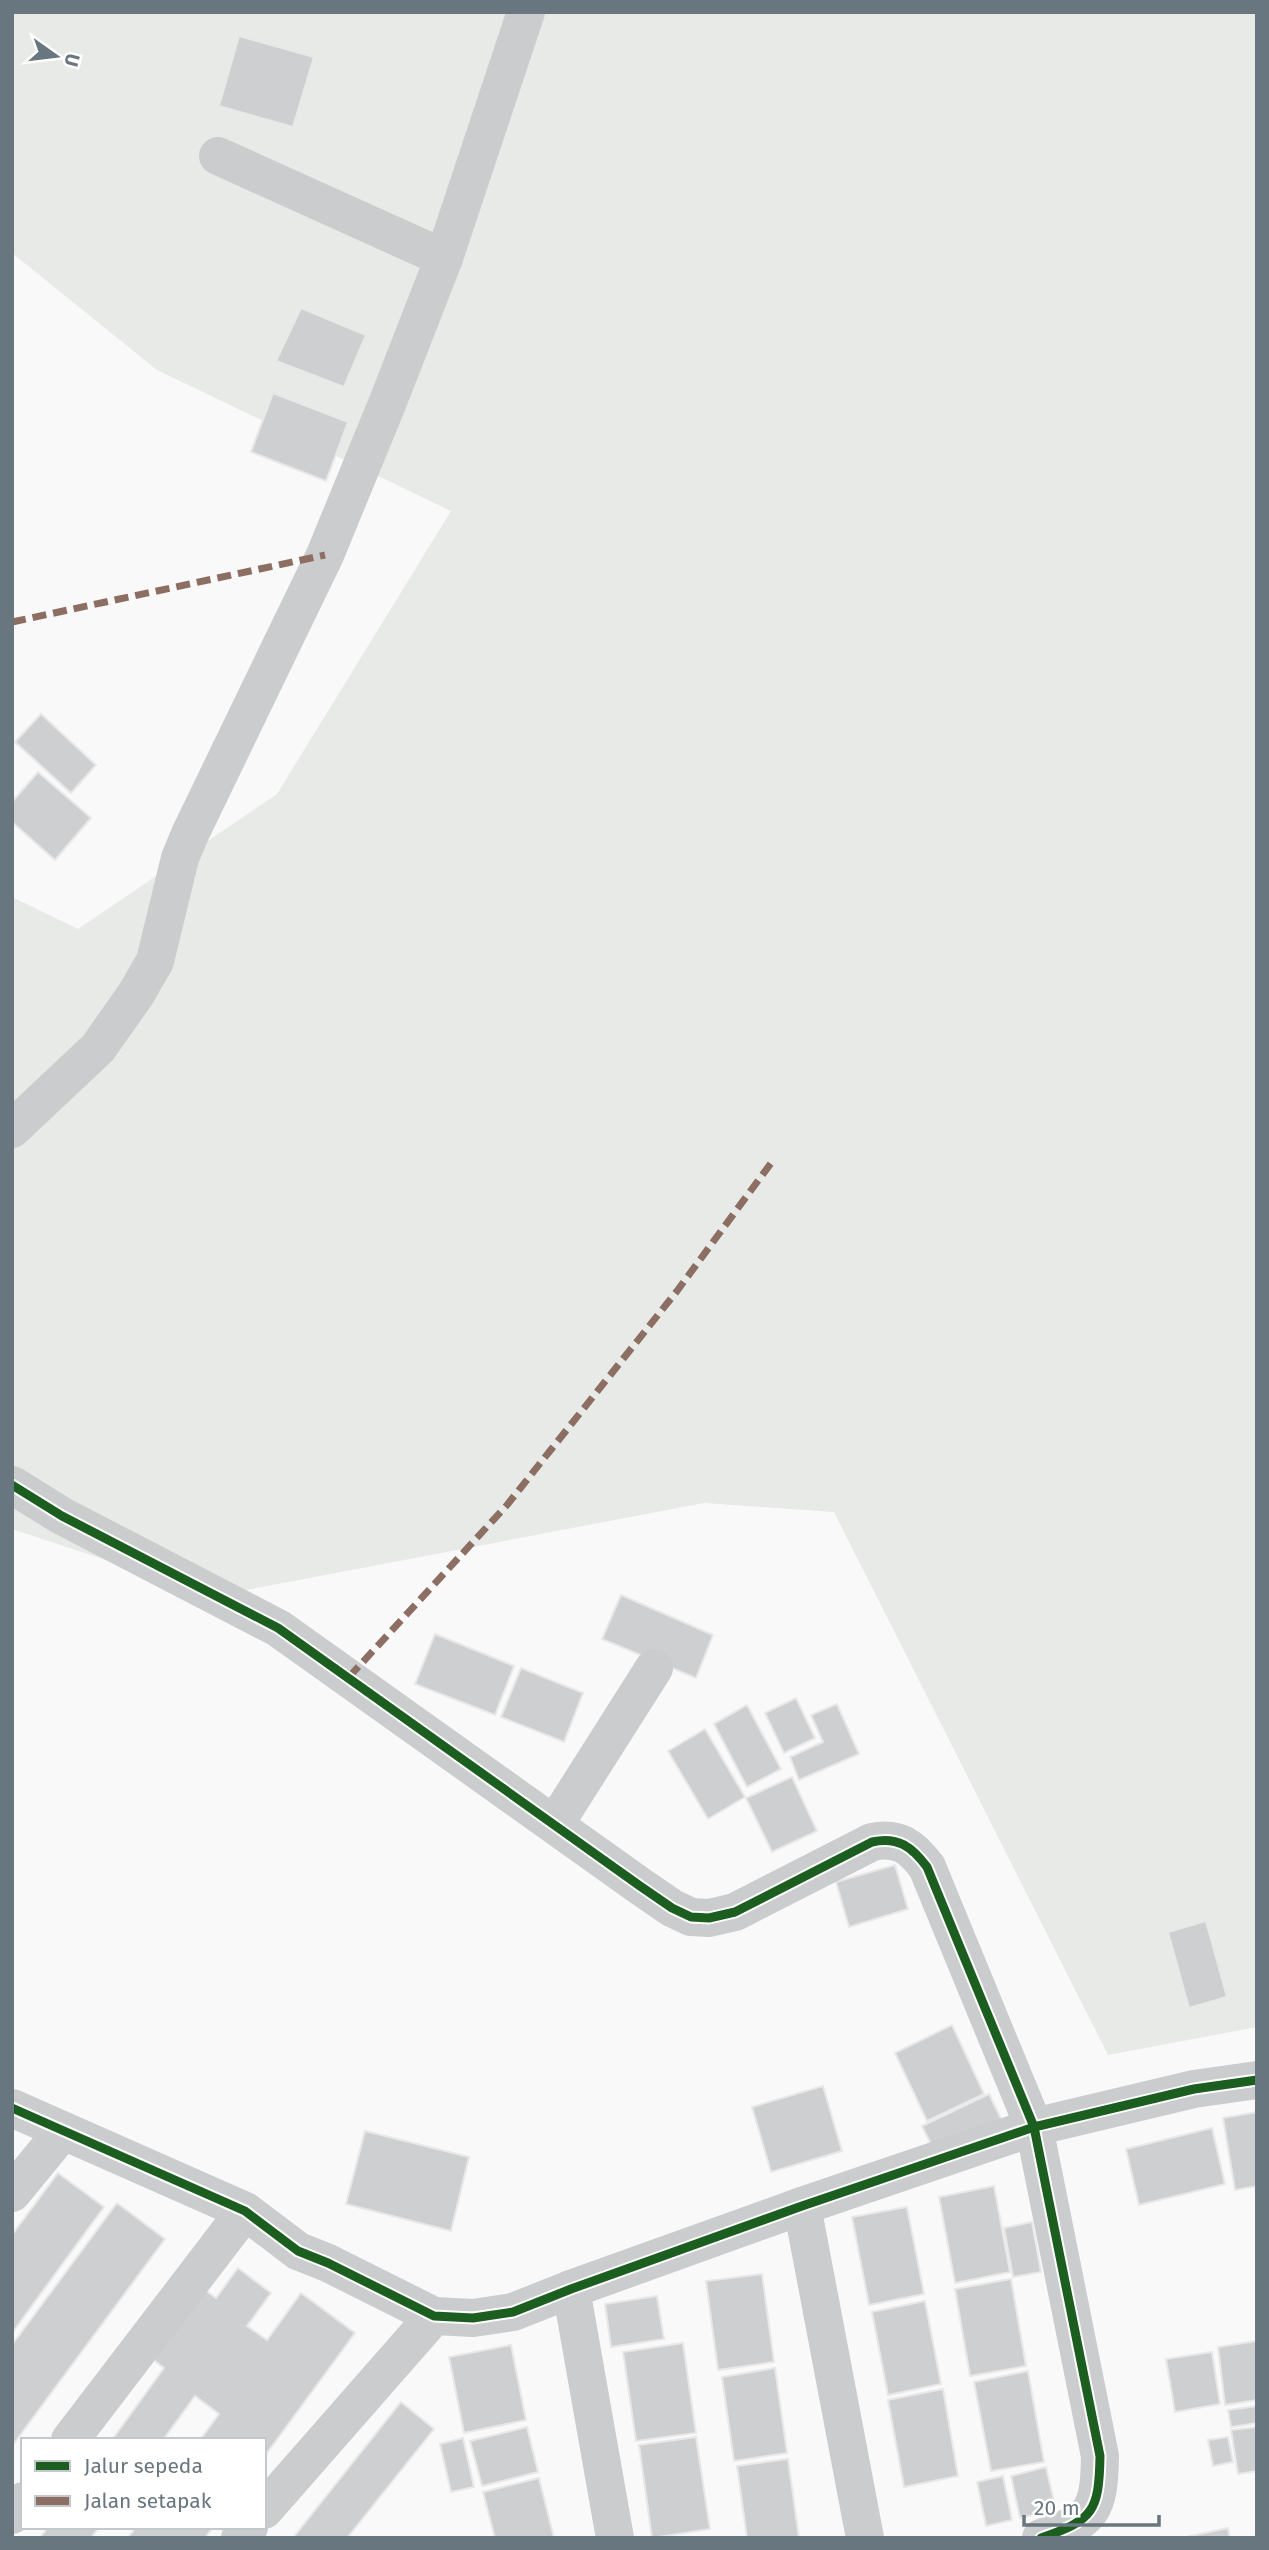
<svg xmlns="http://www.w3.org/2000/svg" width="1269" height="2550" viewBox="0 0 1269 2550" font-family="'Fira Sans',sans-serif">
  <rect width="100%" height="100%" fill="#f9f9f9"/>
  <polygon fill="#e8eae7" points="12,12 1257,12 1257,2027 1108,2055 834,1512 704,1503 215,1596 12,1529 12,897 78,929 277,794 451,511 157,370 12,253"/>
  <g fill="#cecfd0" stroke="#e8e8e8" stroke-width="2">
    <polygon points="239,36 314,57 293,127 219,106"/>
    <polygon points="301,308 366,335 344,387 276,361"/>
    <polygon points="273,393 348,422 326,481 251,452"/>
    <polygon points="41,714 96,765 71,793 15,742"/>
    <polygon points="38,772 91,818 55,860 12,822 12,802"/>
    <polygon points="621,1595 713,1635 696,1678 602,1639"/>
    <polygon points="435,1634 514,1666 495,1715 415,1684"/>
    <polygon points="521,1668 583,1693 564,1742 501,1717"/>
    <polygon points="796,1698 815,1738 784,1753 765,1713"/>
    <polygon points="837,1704 859,1754 799,1780 790,1757 823,1742 811,1715"/>
    <polygon points="747,1705 781,1769 747,1787 714,1724"/>
    <polygon points="705,1729 745,1797 708,1819 668,1751"/>
    <polygon points="792,1777 817,1831 772,1852 746,1798"/>
    <polygon points="895,1865 908,1909 849,1927 836,1882"/>
    <polygon points="1206,1921 1227,1997 1189,2008 1168,1932"/>
    <polygon points="952,2025 984,2094 927,2121 895,2053"/>
    <polygon points="823,2086 842,2151 771,2172 752,2107"/>
    <polygon points="989,2094 1004,2125 938,2158 922,2126"/>
    <polygon points="1257,2112 1257,2186 1235,2190 1223,2118"/>
    <polygon points="1212,2128 1225,2184 1139,2205 1126,2149"/>
    <polygon points="365,2131 469,2157 451,2231 346,2204"/>
    <polygon points="58,2173 104,2207 12,2333 12,2235"/>
    <polygon points="994,2186 1010,2272 955,2283 939,2197"/>
    <polygon points="117,2203 165,2239 12,2446 12,2345"/>
    <polygon points="907,2207 924,2294 869,2305 852,2217"/>
    <polygon points="1032,2222 1041,2272 1013,2277 1004,2228"/>
    <polygon points="238,2268 271,2293 247,2326 267,2340 301,2293 355,2333 264,2457 264,2440 200,2440 219,2414 195,2396 163,2440 112,2440 164,2368 146,2354 197,2284 216,2298"/>
    <polygon points="762,2274 774,2362 718,2370 706,2281"/>
    <polygon points="1011,2279 1026,2366 970,2376 955,2289"/>
    <polygon points="657,2296 664,2339 611,2347 605,2304"/>
    <polygon points="925,2301 941,2384 888,2395 872,2312"/>
    <polygon points="1257,2341 1257,2400 1225,2405 1218,2347"/>
    <polygon points="683,2343 696,2433 636,2441 623,2352"/>
    <polygon points="511,2345 526,2420 464,2433 449,2357"/>
    <polygon points="1212,2352 1220,2404 1175,2412 1166,2359"/>
    <polygon points="775,2368 787,2453 734,2461 722,2377"/>
    <polygon points="1028,2371 1044,2462 991,2471 974,2382"/>
    <polygon points="943,2389 958,2476 904,2487 888,2400"/>
    <polygon points="401,2402 434,2429 347,2538 293,2538"/>
    <polygon points="1257,2406 1257,2423 1231,2427 1228,2410"/>
    <polygon points="527,2427 538,2472 482,2486 470,2441"/>
    <polygon points="1257,2427 1257,2471 1238,2474 1231,2430"/>
    <polygon points="696,2437 710,2529 652,2538 639,2445"/>
    <polygon points="1228,2437 1233,2462 1213,2466 1208,2440"/>
    <polygon points="463,2438 474,2487 451,2492 440,2444"/>
    <polygon points="788,2459 799,2538 747,2538 737,2466"/>
    <polygon points="1046,2467 1056,2510 1020,2518 1011,2476"/>
    <polygon points="1003,2476 1012,2520 986,2526 977,2482"/>
    <polygon points="539,2478 554,2538 495,2538 483,2492"/>
    <polygon points="48,2527 99,2527 91,2538 40,2538"/>
    <polygon points="136,2527 213,2527 205,2538 128,2538"/>
    <polygon points="1228,2528 1230,2538 1181,2538"/>
  </g>
  <g fill="none" stroke-linecap="round" stroke-linejoin="round">
    <g stroke="#cacccd" stroke-width="38">
      <polyline points="218,156 444,258"/>
      <polyline points="12,1129 98,1048 136,994 155,961 180,858 190,834 325,555 387,404 444,258 526,12"/>
      <path d="M 12,1485 L 62,1516 L 278,1628 L 640,1886 L 672,1908 L 691,1917 L 709,1918 L 735,1912 L 872,1842 C 898,1836 912,1847 927,1867 L 1034,2127 L 1100,2456 C 1099,2512 1093,2520 1041,2538"/>
      <polyline points="555,1824 654,1668"/>
      <polyline points="12,2108 245,2211 298,2251 328,2263 434,2316 473,2318 513,2312 571,2289 802,2206 1034,2127 1194,2089 1257,2080"/>
      <polyline points="12,2193 63,2131"/>
      <polyline points="802,2206 865,2538"/>
      <polyline points="571,2289 615,2538"/>
      <polyline points="70,2440 245,2211"/>
      <polyline points="264,2510 434,2316"/>
      <polyline points="12,2515 23,2501"/>
      <polyline points="240,2538 249,2527"/>
    </g>
    <g stroke="#8d6e63" stroke-width="7" stroke-dasharray="14 7" stroke-linecap="butt">
      <polyline points="12,622 325,555"/>
      <polyline points="349,1677 507,1505 677,1291 774,1159"/>
    </g>
    <defs>
      <g id="cycleway">
        <path d="M 12,1485 L 62,1516 L 278,1628 L 640,1886 L 672,1908 L 691,1917 L 709,1918 L 735,1912 L 872,1842 C 898,1836 912,1847 927,1867 L 1034,2127 L 1100,2456 C 1099,2512 1093,2520 1041,2538"/>
        <polyline points="12,2108 245,2211 298,2251 328,2263 434,2316 473,2318 513,2312 571,2289 802,2206 1034,2127 1194,2089 1257,2080"/>
      </g>
    </defs>
    <use href="#cycleway" stroke="#fff" stroke-width="13"/>
    <use href="#cycleway" stroke="#1b5e20" stroke-width="9"/>
  </g>
  <rect width="1269" height="2550" fill="none" stroke="#68767f" stroke-width="28"/>
  <rect x="21" y="2438" width="245" height="91" fill="#ffffff" stroke="#c3c8cc" stroke-width="2"/>
  <rect x="35" y="2461" width="35" height="10" fill="#1b5e20" stroke="#c3c8cc" stroke-width="2"/>
  <text x="84" y="2473" font-size="21" fill="#68767f">Jalur sepeda</text>
  <rect x="35" y="2496" width="35" height="10" fill="#8d6e63" stroke="#c3c8cc" stroke-width="2"/>
  <text x="84" y="2508" font-size="21" fill="#68767f">Jalan setapak</text>
  <g transform="translate(56 56) rotate(104)" stroke="#ffffff" stroke-width="5" paint-order="stroke">
  <path d="M0-5L12 26L0 18L-12 26Z" fill="#68767f"/>
  <text y="-10" font-size="19" font-weight="bold" text-anchor="middle" fill="#68767f">U</text>
  </g>
  <path d="M1024 2515v10h135v-10" fill="none" stroke="#68767f" stroke-width="3.5"/>
  <text x="1034" y="2515" font-size="21" fill="#68767f" stroke="#ffffff" stroke-width="5" paint-order="stroke">20 m</text>
</svg>
